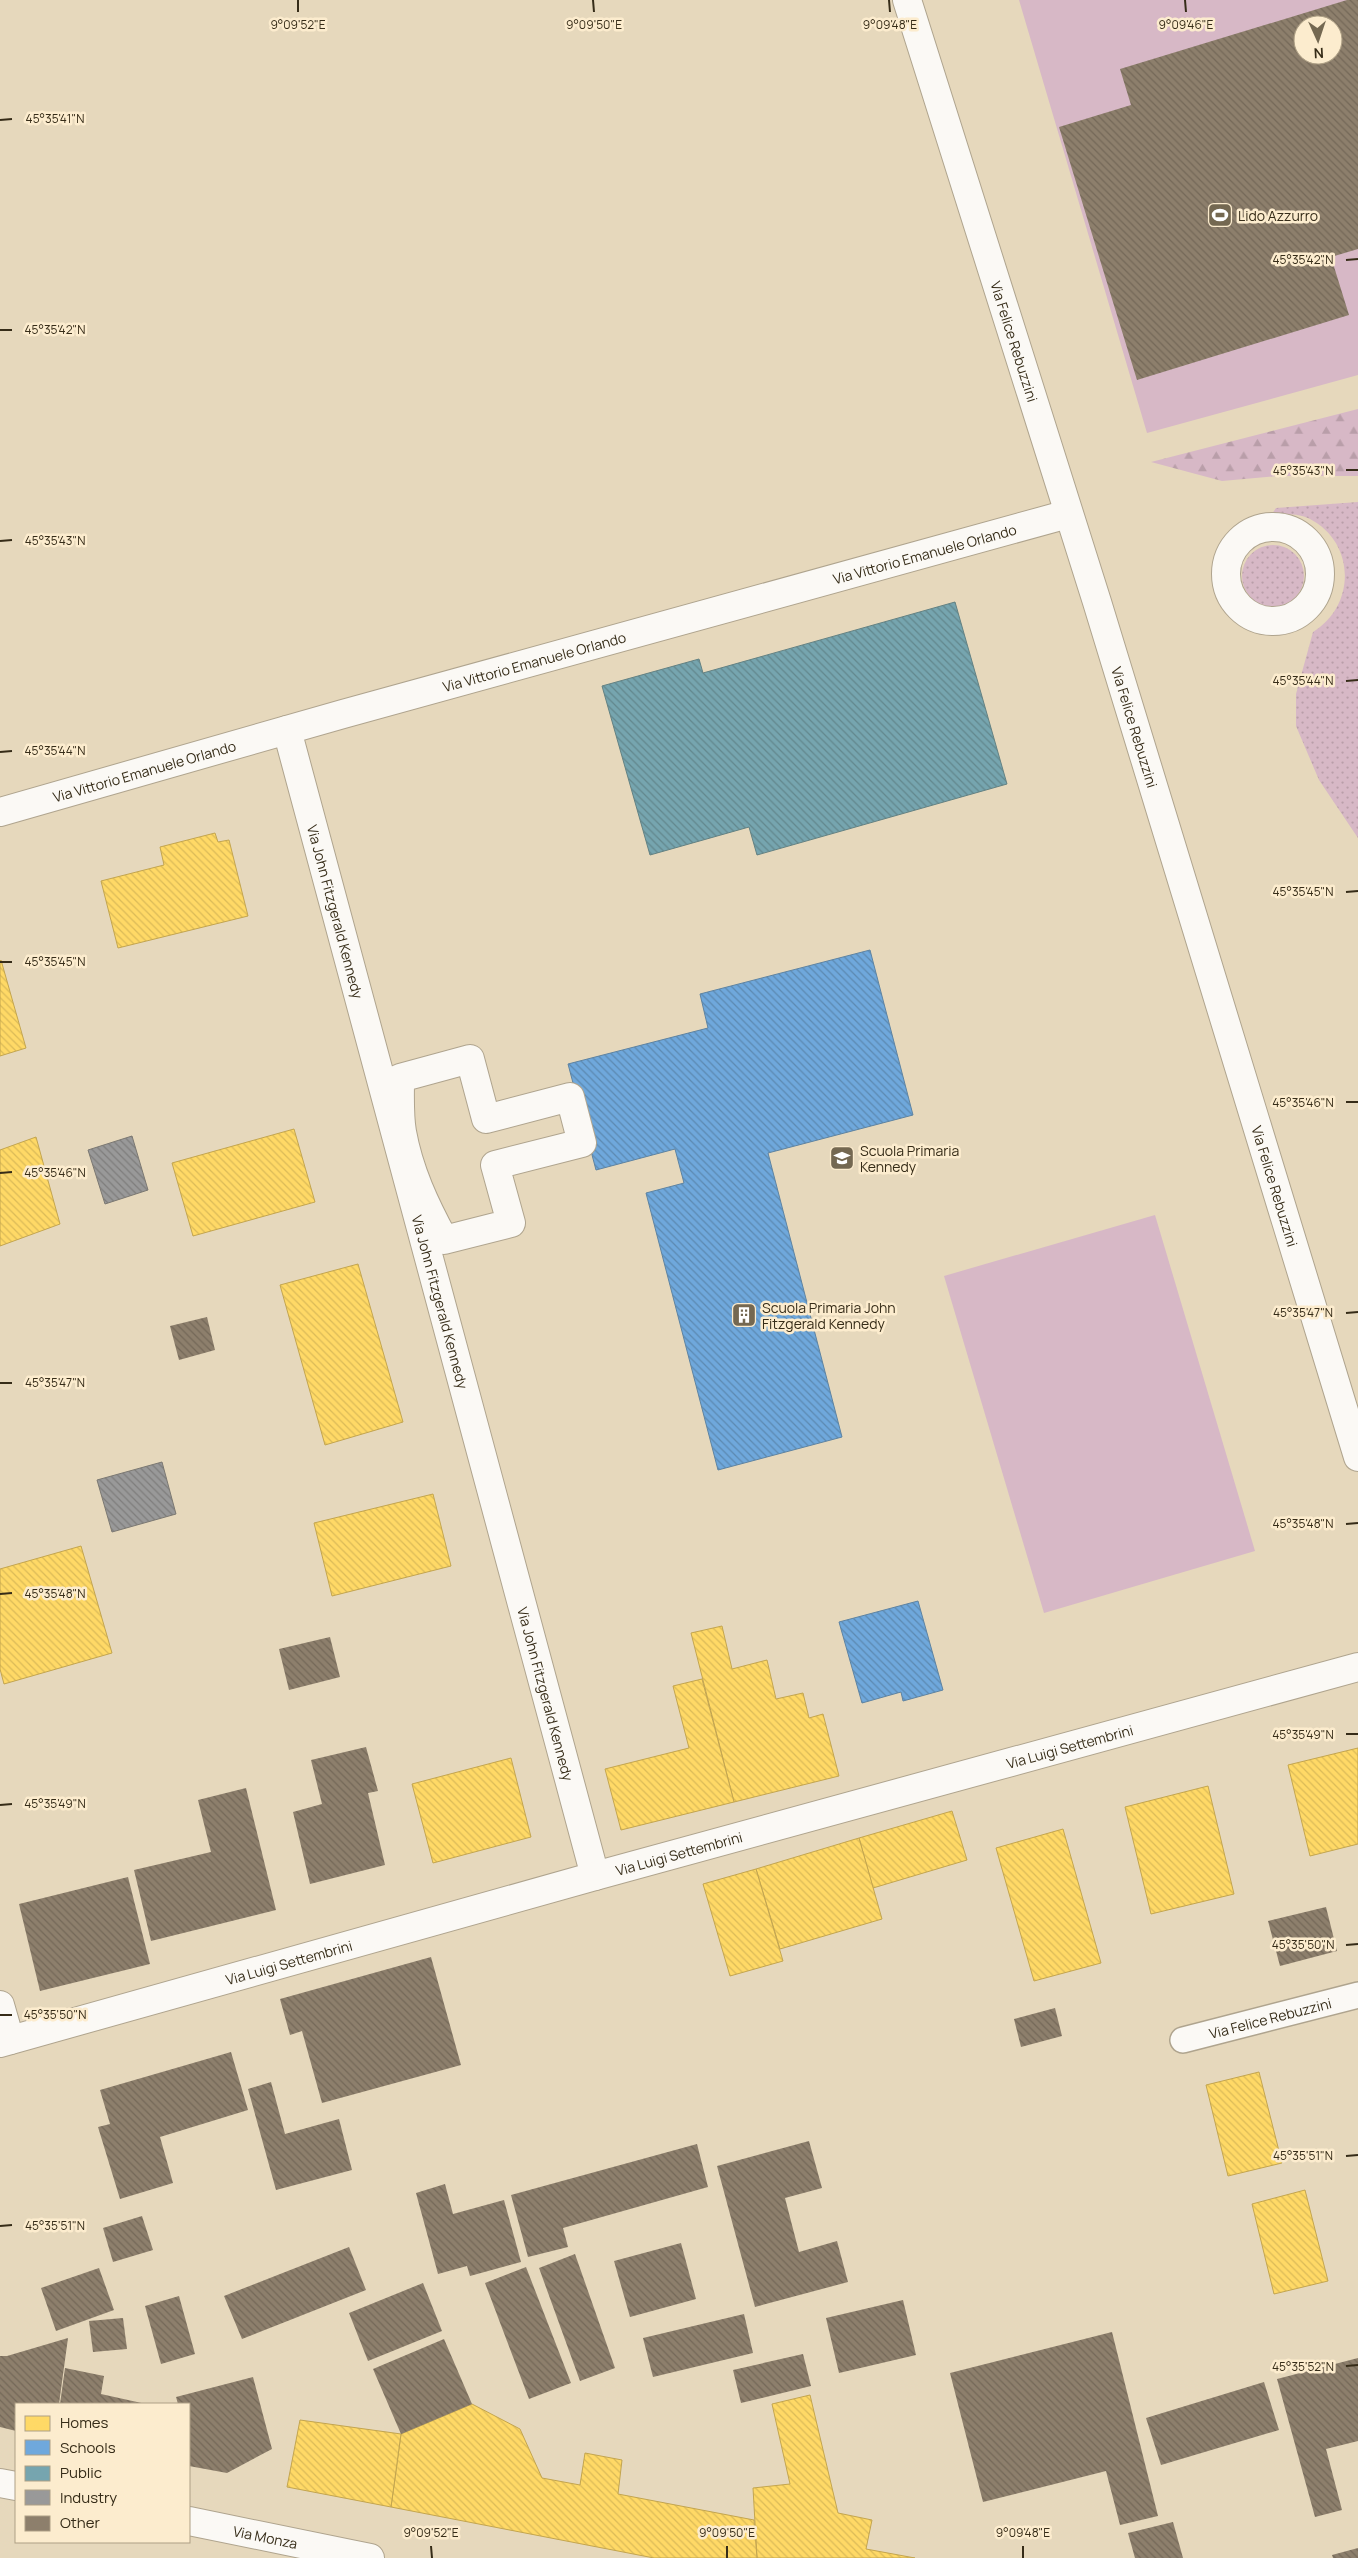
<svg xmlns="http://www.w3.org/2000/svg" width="1358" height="2558" viewBox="0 0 1358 2558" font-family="Manrope,sans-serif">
  <defs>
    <pattern id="grass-dots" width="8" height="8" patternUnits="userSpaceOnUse" patternTransform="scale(1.25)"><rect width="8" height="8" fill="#d7b8c6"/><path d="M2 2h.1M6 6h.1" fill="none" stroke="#b99ea9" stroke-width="1.8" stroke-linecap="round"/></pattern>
    <pattern id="forest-firs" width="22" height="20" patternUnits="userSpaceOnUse" patternTransform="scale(1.25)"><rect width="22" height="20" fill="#d7b8c6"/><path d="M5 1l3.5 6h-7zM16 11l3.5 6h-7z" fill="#b99ea9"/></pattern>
    <pattern id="homes-back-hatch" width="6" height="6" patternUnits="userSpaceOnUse" patternTransform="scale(1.25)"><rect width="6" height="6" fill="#ffd966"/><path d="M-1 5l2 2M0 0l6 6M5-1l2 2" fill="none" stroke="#dbba58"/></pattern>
    <pattern id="schools-back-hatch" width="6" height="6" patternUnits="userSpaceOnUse" patternTransform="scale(1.25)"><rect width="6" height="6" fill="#6fa8dc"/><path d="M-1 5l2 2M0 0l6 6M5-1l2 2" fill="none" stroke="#5c89b1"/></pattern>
    <pattern id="public-back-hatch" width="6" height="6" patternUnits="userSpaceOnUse" patternTransform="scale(1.25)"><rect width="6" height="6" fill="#76a5af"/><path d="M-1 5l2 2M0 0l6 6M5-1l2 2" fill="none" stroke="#62878d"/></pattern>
    <pattern id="industry-back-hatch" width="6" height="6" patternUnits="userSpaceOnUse" patternTransform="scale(1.25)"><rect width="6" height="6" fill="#999"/><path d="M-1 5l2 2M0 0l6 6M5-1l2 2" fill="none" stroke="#7e7d7c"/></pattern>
    <pattern id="building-back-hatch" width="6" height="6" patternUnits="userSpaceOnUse" patternTransform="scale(1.25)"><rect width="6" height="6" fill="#8d7f6c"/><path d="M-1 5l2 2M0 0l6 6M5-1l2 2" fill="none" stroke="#746858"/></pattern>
  </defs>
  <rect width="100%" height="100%" fill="#e6d8bc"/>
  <g fill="url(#grass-dots)">
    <path d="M 1358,502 L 1358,838 L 1319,780 L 1296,726 L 1296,694 L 1313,632 C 1356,606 1356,543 1310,519 C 1298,513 1285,514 1272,514 L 1276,508 Z"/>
    <circle cx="1273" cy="576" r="31"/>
  </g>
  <polygon fill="url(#forest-firs)" points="1358,409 1358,476 1277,476 1222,481 1151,462"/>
  <g fill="#d7b8c6" fill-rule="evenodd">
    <path d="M 1019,0 L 1358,0 L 1358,375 L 1147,433 ZM 1303,25 L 1333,25 L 1333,55 L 1303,55 Z"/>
    <polygon points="1155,1215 1255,1551 1044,1613 944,1276"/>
  </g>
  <g fill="url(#homes-back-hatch)" stroke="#c3a54f">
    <polygon points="215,833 218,842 229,840 248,916 118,948 101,881 164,865 160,847"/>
    <polygon points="1,960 26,1048 0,1056 0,961"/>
    <polygon points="294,1129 315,1202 193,1236 172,1163"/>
    <polygon points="36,1137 60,1224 0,1246 0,1150"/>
    <polygon points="358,1264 403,1422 325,1445 280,1285"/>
    <polygon points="433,1494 451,1566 332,1596 314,1523"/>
    <polygon points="81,1546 112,1653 4,1684 0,1669 0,1569"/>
    <polygon points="722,1626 732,1669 767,1660 776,1699 803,1693 809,1718 823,1714 839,1776 734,1802 691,1633"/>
    <polygon points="702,1679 734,1802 621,1830 605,1769 689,1748 673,1686"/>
    <polygon points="1358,1748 1358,1844 1310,1856 1288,1765"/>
    <polygon points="511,1758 531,1837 433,1863 412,1784"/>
    <polygon points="1208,1786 1234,1894 1151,1914 1125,1807"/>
    <polygon points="952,1811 967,1860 873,1888 859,1838"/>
    <polygon points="1063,1829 1101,1963 1034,1981 996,1848"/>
    <polygon points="859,1838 882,1919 780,1949 756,1869"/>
    <polygon points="756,1869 783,1961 730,1976 703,1884"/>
    <polygon points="1259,2072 1282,2163 1228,2176 1206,2085"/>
    <polygon points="1305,2190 1328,2281 1274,2294 1252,2204"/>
    <polygon points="810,2395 838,2513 872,2520 866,2549 915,2558 757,2558 753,2488 790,2484 772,2404"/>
    <polygon points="472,2404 520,2429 542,2478 580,2485 585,2453 622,2460 618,2494 754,2520 757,2558 654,2558 391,2507 401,2434"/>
    <polygon points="300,2420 401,2434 391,2507 287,2487"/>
  </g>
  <g fill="url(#schools-back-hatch)" stroke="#5e83a1">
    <polygon points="870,950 913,1115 768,1153 842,1437 718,1470 646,1193 684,1183 675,1149 596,1170 568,1064 708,1028 700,994"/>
    <polygon points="918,1601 943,1690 903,1701 901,1692 862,1703 839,1622"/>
  </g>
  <polygon fill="url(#public-back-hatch)" stroke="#638182" points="955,602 1007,784 757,855 749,827 650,855 602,686 699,659 703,673"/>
  <g fill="url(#industry-back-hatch)" stroke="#7b7872">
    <polygon points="132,1136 148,1190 105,1204 88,1150"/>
    <polygon points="162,1462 176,1514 112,1532 97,1480"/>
  </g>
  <g fill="url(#building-back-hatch)" fill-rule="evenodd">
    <path d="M 1347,0 L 1358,0 L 1358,249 L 1331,257 L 1349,315 L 1137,380 L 1059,127 L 1131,105 L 1120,69 ZM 1303,25 L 1333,25 L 1333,55 L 1303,55 Z"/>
    <polygon points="207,1317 215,1350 179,1360 170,1326"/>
    <polygon points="330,1637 340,1677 289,1690 279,1649"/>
    <polygon points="366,1747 378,1791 368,1793 385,1865 310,1884 293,1812 322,1804 311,1760"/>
    <polygon points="246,1788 276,1910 151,1941 134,1870 211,1852 198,1800"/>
    <polygon points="128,1877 150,1964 40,1991 19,1904"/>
    <polygon points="1326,1907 1337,1951 1280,1966 1268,1921"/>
    <polygon points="431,1957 461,2065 322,2103 302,2031 290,2035 280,1999"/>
    <polygon points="1055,2008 1062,2036 1021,2047 1014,2019"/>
    <polygon points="231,2052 248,2110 160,2137 173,2183 120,2199 98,2127 110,2124 100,2090"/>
    <polygon points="271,2082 285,2134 339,2119 352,2170 276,2190 248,2089"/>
    <polygon points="809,2141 822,2188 785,2198 799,2252 837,2241 848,2282 755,2307 717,2166"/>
    <polygon points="697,2144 708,2187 563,2228 568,2247 528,2257 511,2195"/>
    <polygon points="445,2184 453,2214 504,2200 521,2262 470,2276 467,2266 438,2274 416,2193"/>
    <polygon points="142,2216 153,2250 113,2262 103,2228"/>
    <polygon points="681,2243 696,2299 630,2317 614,2261"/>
    <polygon points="349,2247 366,2290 242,2339 224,2296"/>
    <polygon points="575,2254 615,2368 580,2381 539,2268"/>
    <polygon points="526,2267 571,2383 529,2399 485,2283"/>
    <polygon points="99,2268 114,2310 56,2331 41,2288"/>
    <polygon points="423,2283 442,2331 368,2361 349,2313"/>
    <polygon points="179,2296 195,2354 161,2364 145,2306"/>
    <polygon points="903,2300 916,2355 839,2373 826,2318"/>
    <polygon points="744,2314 753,2353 653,2377 643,2338"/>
    <polygon points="123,2318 127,2349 93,2352 89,2321"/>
    <polygon points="1112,2332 1158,2516 1120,2525 1106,2471 983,2502 950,2373"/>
    <polygon points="68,2338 59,2404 16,2404 16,2431 0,2427 0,2356 7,2356"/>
    <polygon points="444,2339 472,2404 401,2434 373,2369"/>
    <polygon points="803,2354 811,2386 741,2403 733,2370"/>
    <polygon points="1358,2358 1358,2441 1326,2449 1342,2510 1315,2517 1277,2379"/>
    <polygon points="65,2368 104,2376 101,2394 146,2404 60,2404"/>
    <polygon points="253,2377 272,2449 227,2473 189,2466 189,2404 178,2404 176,2397"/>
    <polygon points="1264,2382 1279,2430 1161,2465 1146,2418"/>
    <polygon points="1173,2522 1183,2558 1135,2558 1128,2533"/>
    <polygon points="1358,2548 1358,2558 1333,2558 1332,2555"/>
  </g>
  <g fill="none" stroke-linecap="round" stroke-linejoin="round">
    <defs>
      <g id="service">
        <path id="s1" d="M 1183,2040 L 1358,1995"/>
      </g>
      <g id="pedestrian">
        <circle cx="1273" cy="574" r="47"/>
        <path d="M 470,1059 L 486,1119 L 570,1097 L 582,1143 L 495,1165 L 511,1223 L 444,1240 C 425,1205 409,1171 402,1132 C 399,1115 400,1096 400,1078 Z"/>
      </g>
      <g id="minor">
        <path id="s2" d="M 287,730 L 595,1876"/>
        <polyline points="0,2005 10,2040"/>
        <path id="s3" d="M 0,2043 L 595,1876 L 1358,1667"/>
      </g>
      <g id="tertiary">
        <path id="s4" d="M 907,0 L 1097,602 L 1358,1457"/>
        <path id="s5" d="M 0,812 L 343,714 L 1068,514"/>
        <polyline points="0,2483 16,2486"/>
        <path id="s6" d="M 189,2521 L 370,2558"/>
      </g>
    </defs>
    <use href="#service" stroke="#afa48e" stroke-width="28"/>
    <use href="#pedestrian" stroke="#afa48e" stroke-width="30"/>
    <use href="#minor" stroke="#afa48e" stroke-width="30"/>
    <use href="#tertiary" stroke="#afa48e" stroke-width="30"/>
    <use href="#service" stroke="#fbf9f5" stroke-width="25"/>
    <use href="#pedestrian" stroke="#fbf9f5" stroke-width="28"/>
    <use href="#minor" stroke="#fbf9f5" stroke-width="28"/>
    <use href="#tertiary" stroke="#fbf9f5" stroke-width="28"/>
  </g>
  <path fill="none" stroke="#362c18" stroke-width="2" d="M 298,0 L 298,12M 593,0 L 594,12M 889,0 L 890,12M 1185,0 L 1186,12M 0,120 L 12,119M 1346,260 L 1358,259M 0,330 L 12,330M 1346,470 L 1358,470M 0,541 L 12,540M 1346,681 L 1358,680M 0,752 L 12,751M 1346,892 L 1358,891M 0,962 L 12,962M 1346,1102 L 1358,1102M 0,1173 L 12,1172M 1346,1313 L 1358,1312M 0,1383 L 12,1383M 1346,1524 L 1358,1523M 0,1594 L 12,1593M 1346,1734 L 1358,1734M 0,1805 L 12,1804M 1346,1945 L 1358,1944M 0,2015 L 12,2015M 1346,2156 L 1358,2155M 0,2226 L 12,2225M 1346,2366 L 1358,2365M 431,2546 L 432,2558M 727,2546 L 727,2558M 1023,2546 L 1023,2558"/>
  <defs>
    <symbol id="stadium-square" viewBox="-11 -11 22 22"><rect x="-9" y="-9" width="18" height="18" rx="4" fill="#746851" stroke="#fcecce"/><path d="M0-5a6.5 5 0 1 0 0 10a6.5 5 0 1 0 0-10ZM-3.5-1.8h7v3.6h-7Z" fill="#fff"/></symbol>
    <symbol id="school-square" viewBox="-11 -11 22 22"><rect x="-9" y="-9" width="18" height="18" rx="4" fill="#746851" stroke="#fcecce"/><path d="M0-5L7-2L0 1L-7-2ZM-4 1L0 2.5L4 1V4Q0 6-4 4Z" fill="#fff"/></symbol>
    <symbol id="building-square" viewBox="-11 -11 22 22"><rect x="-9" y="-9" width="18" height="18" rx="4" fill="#746851" stroke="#fcecce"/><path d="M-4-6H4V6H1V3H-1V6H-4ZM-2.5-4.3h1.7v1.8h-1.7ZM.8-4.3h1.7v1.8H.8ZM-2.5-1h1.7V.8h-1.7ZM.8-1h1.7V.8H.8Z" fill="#fff"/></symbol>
  </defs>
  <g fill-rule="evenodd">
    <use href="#stadium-square" x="1206" y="201" width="28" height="28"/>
    <use href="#school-square" x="828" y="1144" width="28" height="28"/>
    <use href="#building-square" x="730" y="1301" width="28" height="28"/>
  </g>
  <g text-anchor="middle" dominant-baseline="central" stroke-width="5" stroke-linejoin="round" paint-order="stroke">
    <g font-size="14" fill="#362c18" stroke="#fcecce" text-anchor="start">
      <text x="1238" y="215">Lido Azzurro</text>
      <text x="860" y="1150">Scuola Primaria<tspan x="860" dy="16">Kennedy</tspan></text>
      <text x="762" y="1307">Scuola Primaria John<tspan x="762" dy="16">Fitzgerald Kennedy</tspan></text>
    </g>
    <g font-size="14" fill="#362c18" stroke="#fcecce">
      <text stroke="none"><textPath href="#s4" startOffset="358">Via Felice Rebuzzini</textPath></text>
      <text stroke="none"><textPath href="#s5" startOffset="960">Via Vittorio Emanuele Orlando</textPath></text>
      <text stroke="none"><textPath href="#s5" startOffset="555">Via Vittorio Emanuele Orlando</textPath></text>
      <text stroke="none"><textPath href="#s4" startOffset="762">Via Felice Rebuzzini</textPath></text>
      <text stroke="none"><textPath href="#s5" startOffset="150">Via Vittorio Emanuele Orlando</textPath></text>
      <text stroke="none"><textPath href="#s2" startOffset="188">Via John Fitzgerald Kennedy</textPath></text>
      <text stroke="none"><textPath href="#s4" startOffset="1242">Via Felice Rebuzzini</textPath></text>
      <text stroke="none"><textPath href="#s2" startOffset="592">Via John Fitzgerald Kennedy</textPath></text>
      <text stroke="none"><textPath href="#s2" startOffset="998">Via John Fitzgerald Kennedy</textPath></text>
      <text stroke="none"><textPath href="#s3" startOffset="1110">Via Luigi Settembrini</textPath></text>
      <text stroke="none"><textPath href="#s3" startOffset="705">Via Luigi Settembrini</textPath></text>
      <text stroke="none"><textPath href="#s3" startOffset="300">Via Luigi Settembrini</textPath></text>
      <text stroke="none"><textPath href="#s1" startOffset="90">Via Felice Rebuzzini</textPath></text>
      <text stroke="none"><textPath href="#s6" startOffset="78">Via Monza</textPath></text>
    </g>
  </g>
  <g font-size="12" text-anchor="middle" fill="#362c18" stroke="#fcecce" stroke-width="5" stroke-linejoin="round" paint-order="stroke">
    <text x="298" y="29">9°09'52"E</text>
    <text x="594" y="29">9°09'50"E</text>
    <text x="890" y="29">9°09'48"E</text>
    <text x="1186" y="29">9°09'46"E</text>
    <text x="55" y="123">45°35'41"N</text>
    <text x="1303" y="264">45°35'42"N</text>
    <text x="55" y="334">45°35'42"N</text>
    <text x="1303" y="475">45°35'43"N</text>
    <text x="55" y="545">45°35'43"N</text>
    <text x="1303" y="685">45°35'44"N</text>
    <text x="55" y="755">45°35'44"N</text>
    <text x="1303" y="896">45°35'45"N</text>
    <text x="55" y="966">45°35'45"N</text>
    <text x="1303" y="1107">45°35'46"N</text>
    <text x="55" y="1177">45°35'46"N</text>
    <text x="1303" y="1317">45°35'47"N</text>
    <text x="55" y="1387">45°35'47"N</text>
    <text x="1303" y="1528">45°35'48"N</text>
    <text x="55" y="1598">45°35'48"N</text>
    <text x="1303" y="1739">45°35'49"N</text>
    <text x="55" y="1808">45°35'49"N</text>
    <text x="1303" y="1949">45°35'50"N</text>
    <text x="55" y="2019">45°35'50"N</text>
    <text x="1303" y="2160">45°35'51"N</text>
    <text x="55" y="2230">45°35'51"N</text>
    <text x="1303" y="2371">45°35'52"N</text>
    <text x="431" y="2537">9°09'52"E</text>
    <text x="727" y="2537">9°09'50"E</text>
    <text x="1023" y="2537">9°09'48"E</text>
  </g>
  <rect x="15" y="2403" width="175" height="140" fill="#fcecce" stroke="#ad9f85"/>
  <rect x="25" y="2416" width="25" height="15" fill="#ffd966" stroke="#ad9f85"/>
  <text x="60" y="2428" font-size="15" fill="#362c18">Homes</text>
  <rect x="25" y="2440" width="25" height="15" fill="#6fa8dc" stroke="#ad9f85"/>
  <text x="60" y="2453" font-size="15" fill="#362c18">Schools</text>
  <rect x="25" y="2466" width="25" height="15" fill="#76a5af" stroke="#ad9f85"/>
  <text x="60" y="2478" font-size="15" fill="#362c18">Public</text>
  <rect x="25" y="2490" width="25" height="15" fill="#999999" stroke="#ad9f85"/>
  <text x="60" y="2503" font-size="15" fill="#362c18">Industry</text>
  <rect x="25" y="2516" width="25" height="15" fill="#8d7f6c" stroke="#ad9f85"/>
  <text x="60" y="2528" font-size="15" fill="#362c18">Other</text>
  <g transform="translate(1318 40) rotate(177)"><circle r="24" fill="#fcecce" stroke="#ad9f85"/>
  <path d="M0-4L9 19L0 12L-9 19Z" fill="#746851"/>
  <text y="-8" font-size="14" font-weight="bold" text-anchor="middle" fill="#362c18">N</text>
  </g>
</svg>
